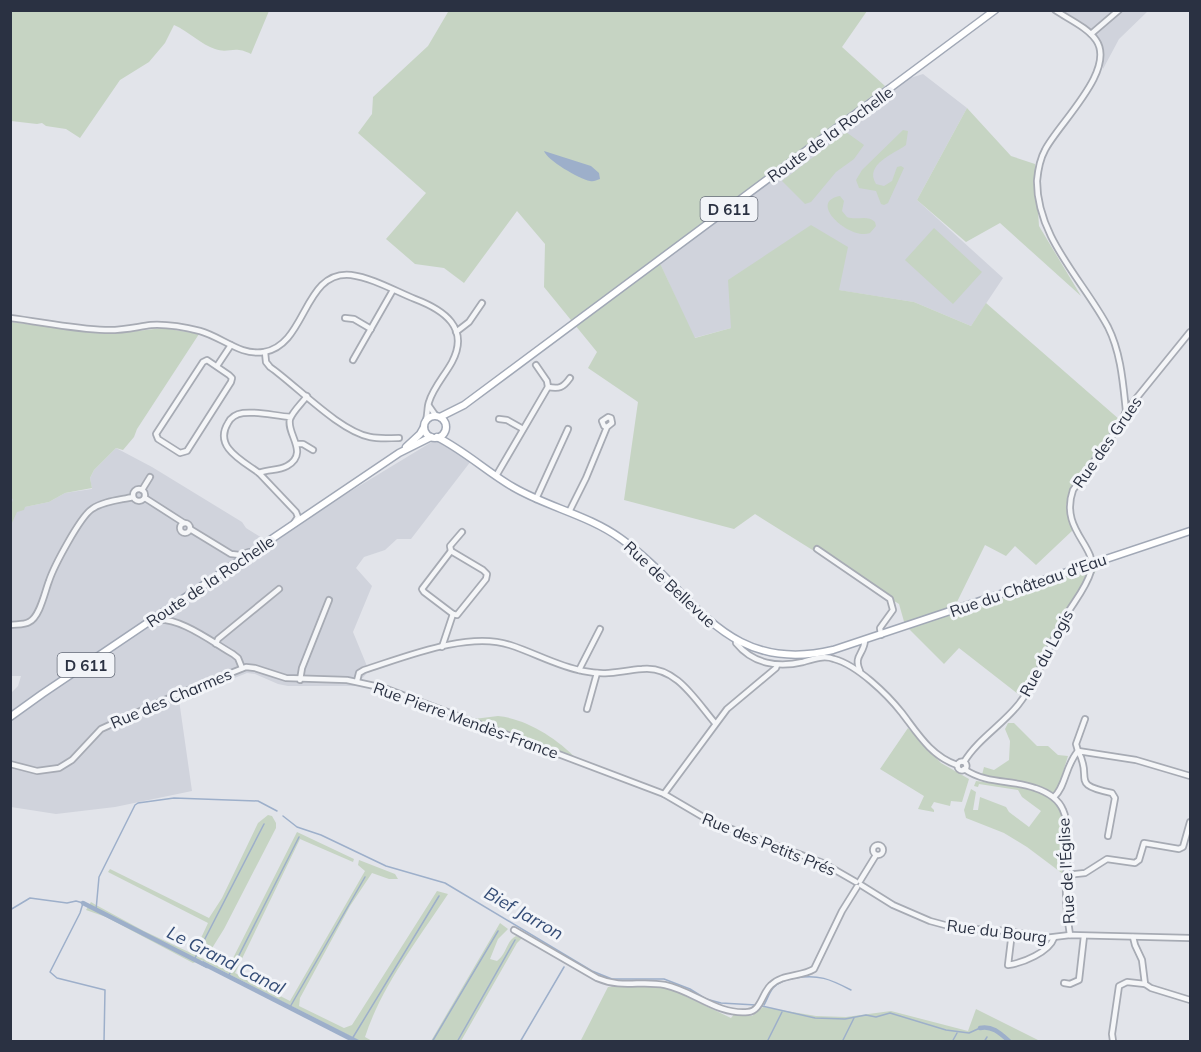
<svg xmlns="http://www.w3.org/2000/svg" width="1201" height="1052" viewBox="0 0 1201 1052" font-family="Mulish,sans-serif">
  <rect width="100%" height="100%" fill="#e2e4ea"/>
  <g fill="#d0d3dc">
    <polygon points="1063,11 1148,11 1119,39 1103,69 1102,47 1096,37"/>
    <polygon points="923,74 967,108 917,200 1003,278 971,326 914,302 838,290 731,328 694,338 658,259 885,86"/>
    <polygon points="435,440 471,461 411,539 397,539 385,550 364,557 356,568 372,586 353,632 369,671 355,686 288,686 278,684 255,674 247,673 179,700 192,791 115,807 56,814 11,807 11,693 18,686 21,676 11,676 10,487 25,507 49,502 65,493 92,489 90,478 94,470 116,448 152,467 242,522 246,528 272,544 313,514"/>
  </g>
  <g fill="#c6d4c3">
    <path d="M 11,11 L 11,10 L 269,11 L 251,54 C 234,45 229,54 215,49 C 202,45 188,31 174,25 L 165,43 L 149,62 L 120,80 L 80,138 L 66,129 L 46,126 L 42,123 L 37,124 L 11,121 Z"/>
    <polygon points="446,11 867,11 842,47 885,86 658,259 695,338 731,328 728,280 811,225 848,247 839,290 914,302 971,326 986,303 1120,420 1080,475 1066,505 1073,530 1036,565 1015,546 1006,556 985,545 955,606 1097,569 1022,697 959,648 944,664 905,625 899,604 755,514 734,529 624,500 638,402 588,368 597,352 544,287 545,244 517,211 464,283 444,268 415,264 386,239 426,193 358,133 372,114 373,97 428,46 448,12"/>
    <polygon points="967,108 1011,156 1035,164 1039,226 1081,296 1000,223 966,242 917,200"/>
    <path d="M 903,130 L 908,131 L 906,145 C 894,154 864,164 876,184 L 884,186 L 892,181 L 897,167 L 901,166 L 904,168 L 888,203 L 884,205 L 881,204 L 876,191 L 859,188 L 856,180 L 862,170 Z"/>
    <polygon points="846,132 864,145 854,159 836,172 811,202 805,204 782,181"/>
    <path d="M 840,196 L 844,201 L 842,211 L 847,217 C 857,221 867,214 875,222 L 876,226 L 870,233 C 851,241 806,202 840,196 Z"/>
    <polygon points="934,228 982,272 953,304 905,260"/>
    <polygon points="11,322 94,333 111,334 163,328 199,334 137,429 134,437 123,450 116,448 94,470 90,478 92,488 65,493 49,502 25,507 24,510 17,512 11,525 11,506 13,499 10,498"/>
    <path d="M 498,716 C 527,719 556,738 577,759 L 474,719 Z"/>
    <polygon points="1008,723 1014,723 1037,746 1048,746 1058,755 1068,756 1058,788 1054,793 1029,783 982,775 984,767 994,770 1009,760 1010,741 1005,729"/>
    <polygon points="908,728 941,763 969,779 962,802 951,801 950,806 934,802 931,807 934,810 934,812 918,809 924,796 880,769"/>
    <path d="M 976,781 C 1001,785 1053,785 1063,813 C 1069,831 1064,855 1063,874 L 1027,847 L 1004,833 L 966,818 L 964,810 L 971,789 L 976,792 L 973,810 L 978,810 L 980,797 L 1006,807 L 1009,812 L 1029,827 L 1041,811 L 1022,797 L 1018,790 L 979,784 L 978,787 L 974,786 Z"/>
    <polygon points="268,815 272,816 276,823 276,828 224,929 209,953 195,951 208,923 108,872 110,869 209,918 222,898 258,823"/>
    <path d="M 297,832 L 354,859 L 353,862 L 300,839 L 235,973 L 290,1001 L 365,871 L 358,865 L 359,860 L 395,874 L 398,879 L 389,879 L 372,873 L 350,906 L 300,998 L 299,1006 L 344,1028 L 352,1025 L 437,891 L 448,894 C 419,938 381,987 365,1037 L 374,1042 L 360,1041 L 201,960 L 193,963 L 106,917 L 86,910 L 91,902 L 96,905 L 144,931 L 227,970 Z"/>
    <path d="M 500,923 L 508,929 L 498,939 L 490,959 L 497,961 C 507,954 506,941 516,936 L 522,938 L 517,943 L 461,1041 L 431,1041 Z"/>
    <polygon points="664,986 731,1018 735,1013 752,1016 763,1007 816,1016 846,1017 891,1011 968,1031 976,1009 1040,1041 580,1042 608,987"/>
  </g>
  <g fill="#9dafca">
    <path d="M 544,151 L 591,166 L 599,173 L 600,179 C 596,180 594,182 590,181 C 579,179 547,160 544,151 Z"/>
    <polygon points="203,961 361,1041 350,1041 201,965"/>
  </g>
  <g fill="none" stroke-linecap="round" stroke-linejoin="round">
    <g stroke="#9dafca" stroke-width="1.5">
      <polyline points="283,816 297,827 321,835 386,866 445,883 592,971 612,979 664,979 690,989 706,999 721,1003 756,1005"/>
      <polyline points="10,910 30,898 67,903 76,901 83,903 80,913 50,972 57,978 105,990 104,1042"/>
      <polyline points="96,910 99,877 135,805 138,803 174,798 258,801 277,811"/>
      <polyline points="194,960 264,824"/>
      <polyline points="229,975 299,837"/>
      <path d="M 764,1005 C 767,1000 769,993 773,988 C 779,981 787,980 795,978 C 818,974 830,979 851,990"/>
      <polyline points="762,1006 815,1018 845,1019 866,1015 876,1017 890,1013 946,1030 969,1033 980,1028"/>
      <polyline points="290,1007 365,877"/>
      <polyline points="352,1039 439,896"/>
      <polyline points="432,1042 498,931"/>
      <polyline points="457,1042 515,940"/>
      <polyline points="520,1042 564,967"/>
      <polyline points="579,1042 580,1041"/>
      <polyline points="767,1042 782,1012"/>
      <polyline points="842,1042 854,1018"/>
      <polyline points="952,1042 957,1033"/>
      <polyline points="984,1042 987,1037"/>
    </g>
    <g stroke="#9dafca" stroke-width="4.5">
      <polyline points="83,903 207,966"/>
      <path d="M 980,1028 C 992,1025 1001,1034 1010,1042"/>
    </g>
    <defs>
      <g id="minor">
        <path d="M 1055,10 C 1068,19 1087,27 1096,40 C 1117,70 1058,124 1045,150 C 1040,159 1038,170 1037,181 C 1037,238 1083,280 1108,327 C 1121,353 1123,383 1126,411"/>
        <polyline points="1091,34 1119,10"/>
        <path d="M 10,318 C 42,322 74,329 105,330 C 121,331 136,327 151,325 C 167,324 184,327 200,331 C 222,337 240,356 264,352 C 307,345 303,270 351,275 C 373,278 395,291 415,299 C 444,310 470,328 452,362 C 445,375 433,388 429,402 C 427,407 428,414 426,420"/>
        <polyline points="345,318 354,319 371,329"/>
        <polyline points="456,332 469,322 482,303"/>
        <path d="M 265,352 L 266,362 L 270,367 C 297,386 339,431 370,437 C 379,439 389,438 399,438"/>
        <polygon points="207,360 229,375 232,378 231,382 187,451 180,453 158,439 156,434 203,362"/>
        <polyline points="353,360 393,290"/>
        <polyline points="217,366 231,345"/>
        <path d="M 548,387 C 559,389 563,388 570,378"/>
        <polyline points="429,406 436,416"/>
        <path d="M 291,417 C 275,416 258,411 243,413 C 236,414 231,417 228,423 C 213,447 243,461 259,473 C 268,469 278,471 287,466 C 310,453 286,434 290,419 C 293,411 302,403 307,396"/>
        <polyline points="499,419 507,420 523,429"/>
        <polyline points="297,444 303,444 313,450"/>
        <polyline points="259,473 296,512 298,517 294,523"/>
        <polyline points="496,476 548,387 547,381 536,365"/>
        <circle cx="139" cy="495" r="6"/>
        <polyline points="142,490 150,477"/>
        <polyline points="145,498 184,523"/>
        <polyline points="536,499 568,429"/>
        <polyline points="569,512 586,478 607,427 612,423 611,418 608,417 602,421 604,426 607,427"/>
        <circle cx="185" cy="528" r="5"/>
        <polyline points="190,529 231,554 240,555 249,552"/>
        <polyline points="817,549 890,599 893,610 880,628 881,635"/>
        <polygon points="451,551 483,570 487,574 486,579 457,615 453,614 424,592 422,589"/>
        <polyline points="451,551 450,546 462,532"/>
        <path d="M 154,620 C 179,616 212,642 233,654 L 238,658 L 242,668"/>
        <path d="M 10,625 C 16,624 24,625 29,622 C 40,617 45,591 49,581 C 54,566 80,517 92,509 C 103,501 120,500 133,497"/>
        <path d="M 736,640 L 736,643 C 753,664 778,668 803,662 C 813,659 824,655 834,659 C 857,665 887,694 902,713 C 918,734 931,756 957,765"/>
        <polyline points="216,644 218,639 279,589"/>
        <polyline points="442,647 453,614"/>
        <polyline points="579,670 600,629"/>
        <path d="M 860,671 C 853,655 864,655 865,640"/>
        <polyline points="300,680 302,668 329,600"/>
        <path d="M 357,681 L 359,673 L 364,670 C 405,657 468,631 510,645 C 535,653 557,666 583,671 C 608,676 618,671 642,669 C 676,665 696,701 715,723"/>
        <polyline points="587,709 597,673"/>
        <circle cx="962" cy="766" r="4.5"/>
        <path d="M 964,762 C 977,740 1002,725 1018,705 C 1038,680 1048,647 1064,619 C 1072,604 1086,589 1091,571 C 1098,546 1059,530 1073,490 L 1120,425 L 1126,411 L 1190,332"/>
        <polyline points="10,764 37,771 59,768 72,760 101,729 176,695 246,667 255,668 286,678 347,680 384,688 664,794 710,821 823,863 856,882"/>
        <path d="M 964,769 C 988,785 1010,779 1035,788 C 1047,792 1058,798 1063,810 C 1072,829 1065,872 1066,894 C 1066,907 1068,922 1070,935"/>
        <polyline points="664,794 727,709 776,668 777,665"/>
        <path d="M 1054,797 C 1066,786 1065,766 1078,751 L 1076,744 L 1085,719"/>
        <path d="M 1108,836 L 1115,798 L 1112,793 C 1068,784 1094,779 1078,751 L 1136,760 L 1190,776"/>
        <circle cx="878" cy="850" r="5"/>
        <polyline points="1066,875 1085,873 1107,859 1135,863 1139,860 1144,843 1179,849 1183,847 1190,822"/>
        <polyline points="860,881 876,855"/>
        <polyline points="861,885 893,905 930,921 956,928 1009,931 1045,938 1070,935 1190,938"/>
        <path d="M 514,930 L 597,978 C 623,989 640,980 665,985 C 694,991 717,1015 748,1012 C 761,1011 762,993 771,985 C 782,974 801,977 814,969 L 842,911 L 857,887"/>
        <path d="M 1012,932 L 1008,965 C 1023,963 1049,952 1054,938"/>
        <polyline points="1133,937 1135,945 1142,960 1145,984 1151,988 1190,1000"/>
        <polyline points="1064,983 1070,984 1079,980 1084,936"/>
        <polyline points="1113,1041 1112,1034 1119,986 1127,982 1145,984"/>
      </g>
      <g id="major">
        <circle cx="435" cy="427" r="11"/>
        <polyline points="440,417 464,405 995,10"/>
        <path d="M 437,437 C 465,451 487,472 513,487 C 547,507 588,515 620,538 C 694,590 723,676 833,650 L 1190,531"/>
        <polyline points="406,447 420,434 424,427"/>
        <polyline points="10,717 42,694 399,453 431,437"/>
      </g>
    </defs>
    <use href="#minor" stroke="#a7abb4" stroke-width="8"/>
    <use href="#major" stroke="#a1a8b6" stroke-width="9"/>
    <use href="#minor" stroke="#f5f6f8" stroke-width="4.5"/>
    <use href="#major" stroke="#fff" stroke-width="6"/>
  </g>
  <g text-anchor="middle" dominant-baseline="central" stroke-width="6" stroke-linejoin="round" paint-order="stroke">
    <g fill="#f2f4f8" stroke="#666c79" stroke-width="1.5">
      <rect x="700.5" y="197" width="57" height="24" rx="4.5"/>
      <rect x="57.5" y="653" width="57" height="24" rx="4.5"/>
    </g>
    <g font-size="15" font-weight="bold" fill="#2a3142">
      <text x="729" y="209">D 611</text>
      <text x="86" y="665">D 611</text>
    </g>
    <g font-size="16" fill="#2a3142" stroke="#f2f4f8">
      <text transform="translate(830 134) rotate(-36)">Route de la Rochelle</text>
      <text transform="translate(1107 442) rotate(-55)">Rue des Grues</text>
      <text transform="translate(210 581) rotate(-34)">Route de la Rochelle</text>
      <text transform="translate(670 584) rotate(43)">Rue de Bellevue</text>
      <text transform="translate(1028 585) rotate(-19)">Rue du Château d'Eau</text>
      <text transform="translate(1046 653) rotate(-62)">Rue du Logis</text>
      <text transform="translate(171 698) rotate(-23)">Rue des Charmes</text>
      <text transform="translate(466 720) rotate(20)">Rue Pierre Mendès-France</text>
      <text transform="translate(769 844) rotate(22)">Rue des Petits Prés</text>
      <text transform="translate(1066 871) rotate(-93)">Rue de l'Église</text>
      <text transform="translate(997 931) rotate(7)">Rue du Bourg</text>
    </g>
    <g font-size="18" font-style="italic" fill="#344c76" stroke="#f2f4f8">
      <text transform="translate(524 913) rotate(30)">Bief Jarron</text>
      <text transform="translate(226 960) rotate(27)">Le Grand Canal</text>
    </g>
  </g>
  <rect width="1201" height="1052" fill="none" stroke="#2a3142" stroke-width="24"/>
</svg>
